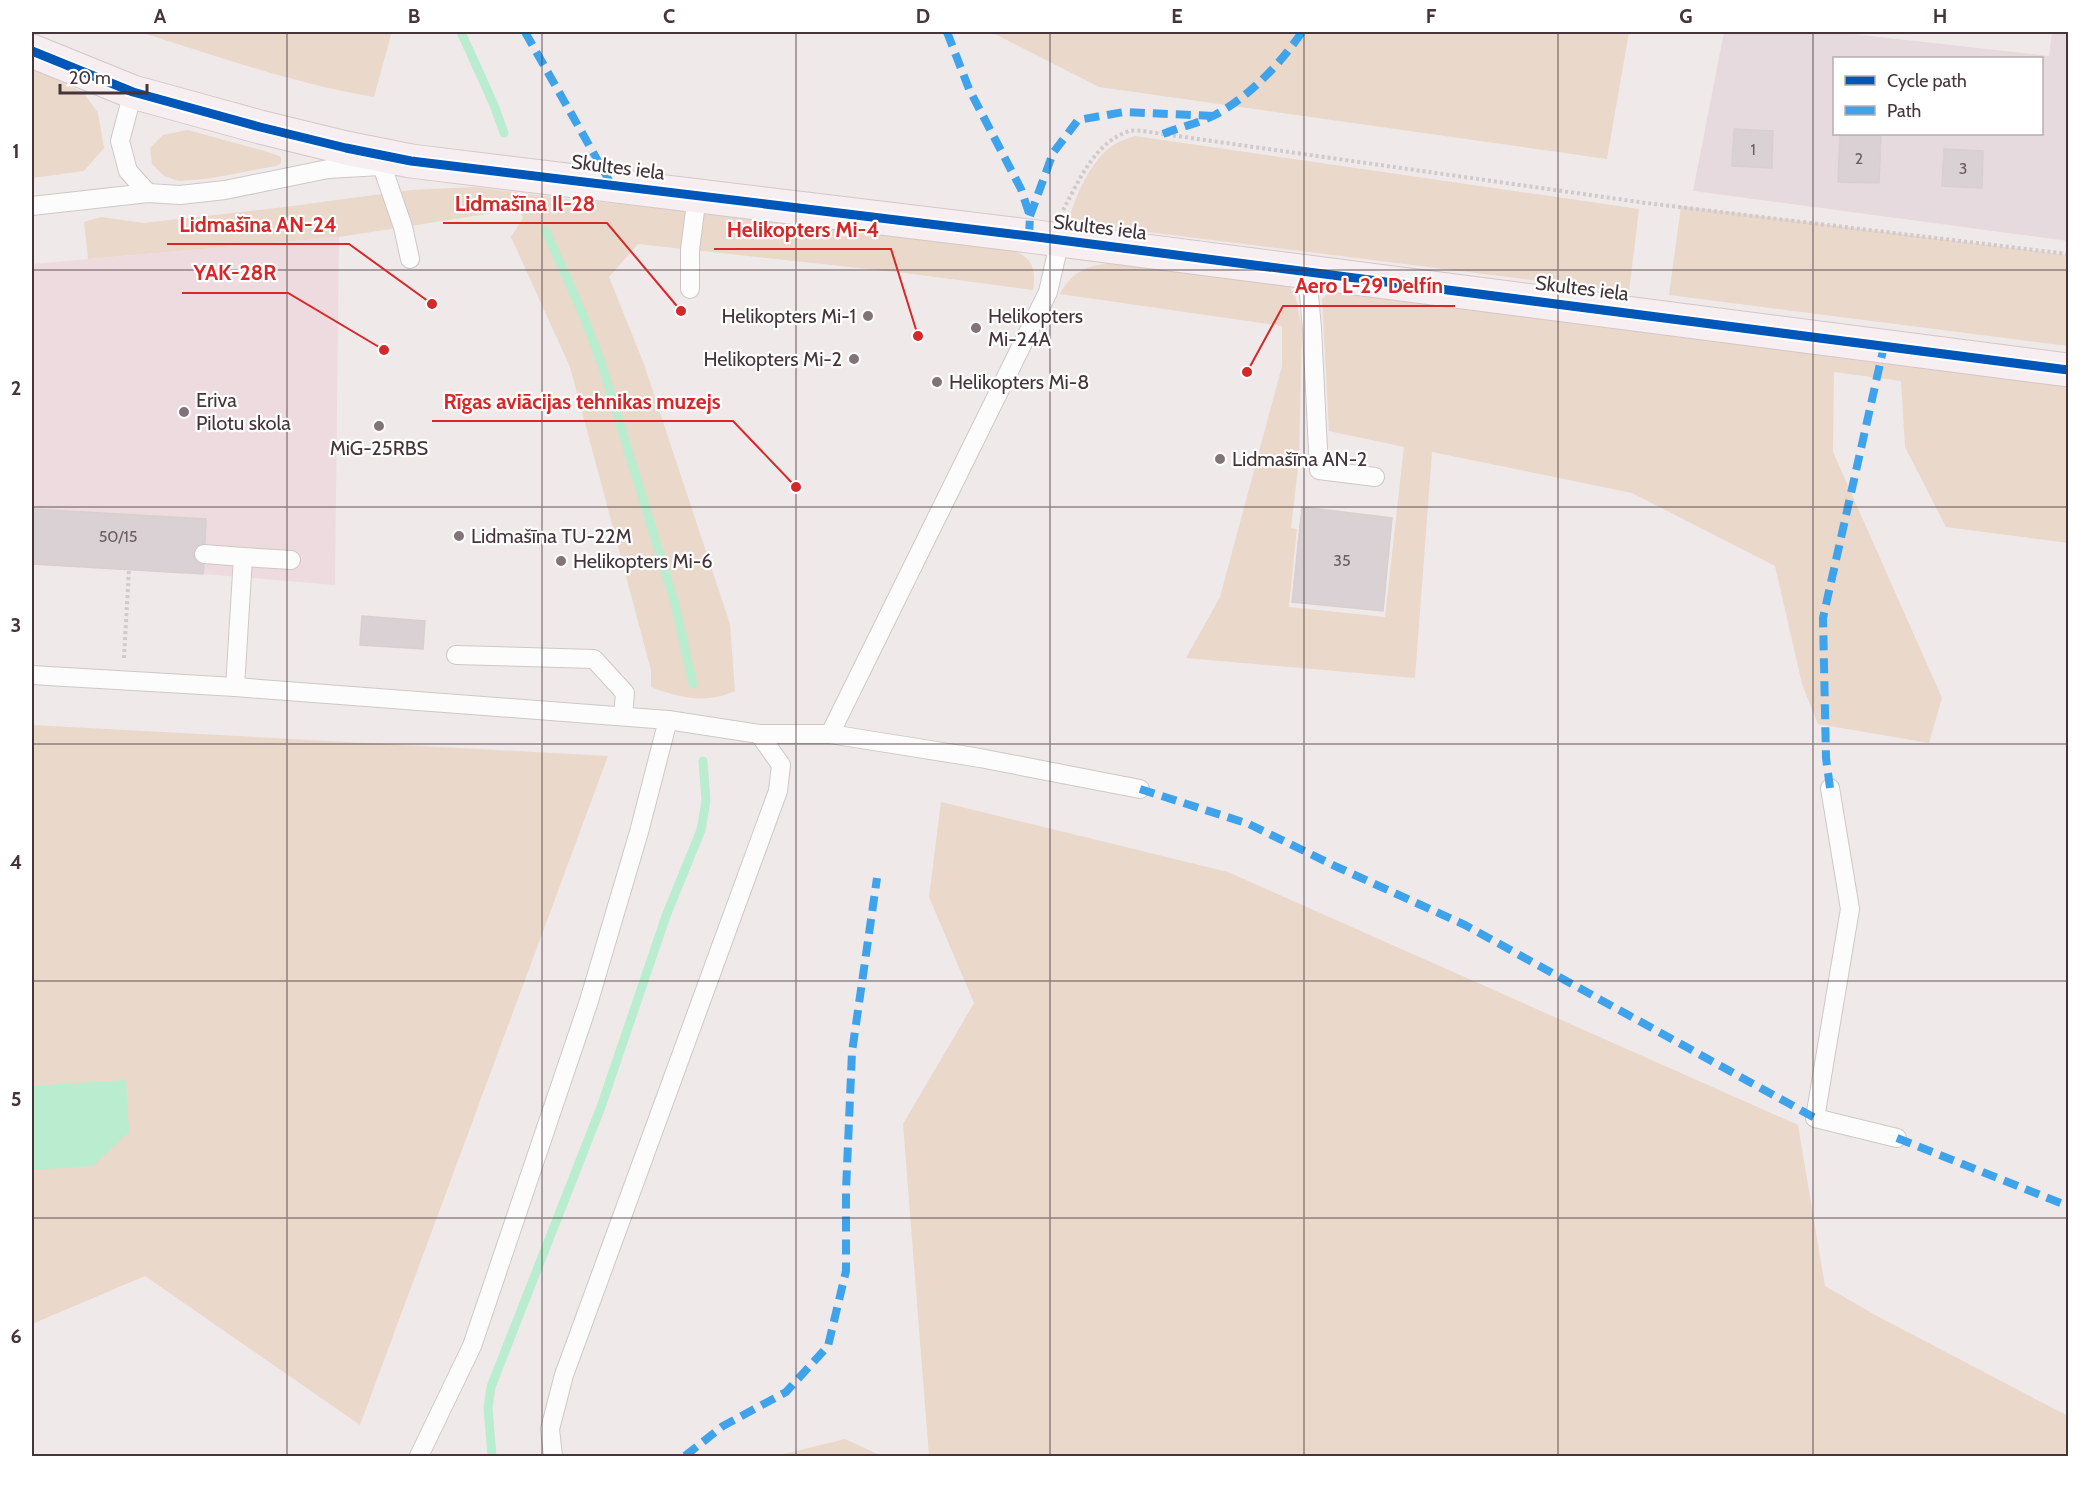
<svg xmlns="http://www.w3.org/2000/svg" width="2100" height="1488" viewBox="0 0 2100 1488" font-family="Cabin,sans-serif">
  <rect width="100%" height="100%" fill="#f0e9ea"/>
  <path fill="#e7dade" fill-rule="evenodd" d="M 1724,32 L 1835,32 L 2049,56 L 2052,32 L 2068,32 L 2068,241 L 1693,191 ZM 1834,58 L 2042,58 L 2042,134 L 1834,134 Z"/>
  <polygon fill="#eedbe0" points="339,237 335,585 203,574 32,564 32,264"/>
  <g fill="#ead8ca">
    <path d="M 140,32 L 389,32 L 391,35 L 374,97 C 294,84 217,56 140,32 Z"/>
    <polygon points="991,32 1629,32 1607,159 1099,87"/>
    <polygon points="32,69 83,92 98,113 104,148 84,171 32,178"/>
    <polygon points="188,130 271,153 281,157 281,163 276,166 206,179 179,181 164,176 152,164 150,148 163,135"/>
    <path d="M 1135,136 L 1639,209 L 1629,292 L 1068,222 C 1075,197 1090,161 1113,145 C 1119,141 1127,139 1135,136 Z"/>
    <path d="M 474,187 L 560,198 L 756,218 L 1012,250 C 1033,258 1036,268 1033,290 L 905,273 L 638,244 L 609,277 L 644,364 L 730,624 L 735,691 C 706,704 680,698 651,687 L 651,670 L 570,367 L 511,237 L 523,218 L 520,209 L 339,237 L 88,259 L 84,222 L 101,217 L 144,223 L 285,207 L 411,190 Z"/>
    <polygon points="1681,206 2068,255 2068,346 1669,295"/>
    <path d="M 1114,263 L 1289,286 L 1295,294 L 1302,328 L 1299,459 L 1291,528 L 1297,529 L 1289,607 L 1385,617 L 1404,447 L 1329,431 L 1322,299 L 1331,291 L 2068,383 L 2068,543 L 1946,527 L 1905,447 L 1901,381 L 1834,372 L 1833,452 L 1942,698 L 1929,743 L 1818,724 L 1802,684 L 1775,566 L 1632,493 L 1432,452 L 1415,678 L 1186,658 L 1220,597 L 1282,366 L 1282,326 L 1060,294 C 1073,270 1089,265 1114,263 Z"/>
    <polygon points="32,725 608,756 360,1425 145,1276 32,1324"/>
    <polygon points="941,802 1228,872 1798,1125 1825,1286 1877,1316 2068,1416 2068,1456 929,1456 903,1124 974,1003 929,897"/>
    <polygon points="845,1439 882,1456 776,1456"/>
  </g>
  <polygon fill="#baedcf" points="126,1080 129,1132 93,1166 32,1170 32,1086"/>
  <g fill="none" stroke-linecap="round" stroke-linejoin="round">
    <g stroke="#baedcf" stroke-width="9">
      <polyline points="461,32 494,105 504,133"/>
      <polyline points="546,231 584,317 602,365 675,604 693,684"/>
      <polyline points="492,1456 488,1408 491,1387 601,1107 666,916 701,830 706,801 703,761"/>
    </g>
  </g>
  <g fill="#d9d1d3" stroke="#d8cfd1" stroke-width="1.5">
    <polygon points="1734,129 1773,131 1772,168 1732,166"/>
    <polygon points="1840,134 1881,134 1879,183 1838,182"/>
    <polygon points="1944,149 1983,151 1982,188 1942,186"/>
    <polygon points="1302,507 1392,518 1383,611 1292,602"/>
    <polygon points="32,509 206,519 205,543 195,547 193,554 197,563 204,565 203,574 32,564"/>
    <polygon points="362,616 425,621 423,649 360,645"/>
  </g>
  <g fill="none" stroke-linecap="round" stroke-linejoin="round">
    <defs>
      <g id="lane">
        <polyline points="133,92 120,141 128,171 148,193"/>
        <polyline points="382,166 403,227 410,259"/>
        <polyline points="32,206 148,193 180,195 225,190 328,169 380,166"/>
        <polyline points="1060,240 1048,292 830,734 980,758 1140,789"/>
        <polyline points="1307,271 1312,329 1319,470 1375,477"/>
        <polyline points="690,289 690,250 697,195"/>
        <polyline points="204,554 243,557 235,687"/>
        <polyline points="243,557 291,560"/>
        <polyline points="456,655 594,659 625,693 623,716"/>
        <polyline points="32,675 235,687 668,720 759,734 830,734"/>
        <polyline points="1830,788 1850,909 1815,1118 1897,1138"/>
        <polyline points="419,1456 472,1346 588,1004 639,832 668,720"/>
        <polyline points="553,1456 550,1429 564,1375 778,791 781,765 759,734"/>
      </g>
      <polyline id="secondary" points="32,51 133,92 260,127 346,148 411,161 1029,236 2068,370"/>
    </defs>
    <use href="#lane" stroke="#cec7c8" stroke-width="20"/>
    <use href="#secondary" stroke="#d5c6c9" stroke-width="35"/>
    <g stroke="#d0cacc" stroke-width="4" stroke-dasharray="3 3" stroke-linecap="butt">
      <path d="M 1063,210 C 1079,181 1095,141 1130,131 C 1139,129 1153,133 1163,134 L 1646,203 L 2068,254"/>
      <polyline points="124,658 129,569"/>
    </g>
    <use href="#lane" stroke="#fdfcfc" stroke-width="18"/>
    <use href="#secondary" stroke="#f6eef0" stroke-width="33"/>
    <g stroke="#3fa3ec" stroke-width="8" stroke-dasharray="15 8" stroke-linecap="butt">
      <polyline points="525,32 611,184"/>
      <polyline points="947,32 969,89 1021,189 1030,216 1029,236"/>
      <path d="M 1163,134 C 1180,127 1199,123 1215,115 C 1249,97 1281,63 1302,32"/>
      <polyline points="1030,216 1053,153 1078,120 1124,112 1214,116"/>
      <polyline points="1830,788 1826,758 1823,618 1884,346"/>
      <polyline points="1140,789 1249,824 1337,867 1465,925 1815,1118"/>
      <polyline points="1897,1138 2068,1206"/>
      <polyline points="685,1456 723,1426 786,1392 828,1346 846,1271 846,1190 852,1052 877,878"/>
    </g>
    <defs>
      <polyline id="cycleway" points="32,51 133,92 260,127 346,148 411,161 1029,236 2068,370"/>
    </defs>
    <use href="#cycleway" stroke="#fff" stroke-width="13"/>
    <use href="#cycleway" stroke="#0057b8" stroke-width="9"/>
  </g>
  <path fill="none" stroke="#45353b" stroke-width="1.5" stroke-opacity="0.55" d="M 287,32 L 287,1456M 542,32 L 542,1456M 796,32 L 796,1456M 1050,32 L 1050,1456M 1304,32 L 1304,1456M 1558,32 L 1558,1456M 1813,32 L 1813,1456M 32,270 L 2068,270M 32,507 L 2068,507M 32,744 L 2068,744M 32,981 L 2068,981M 32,1218 L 2068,1218"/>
  <g fill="#817478" stroke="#fff" stroke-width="2">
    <circle cx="868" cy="316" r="6"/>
    <circle cx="976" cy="328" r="6"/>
    <circle cx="854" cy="359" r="6"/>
    <circle cx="937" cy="382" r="6"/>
    <circle cx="184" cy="412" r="6"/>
    <circle cx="379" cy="426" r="6"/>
    <circle cx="1220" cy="459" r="6"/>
    <circle cx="459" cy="536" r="6"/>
    <circle cx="561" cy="561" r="6"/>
  </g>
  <g text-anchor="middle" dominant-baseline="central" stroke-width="4.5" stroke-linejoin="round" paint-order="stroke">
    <g font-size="16" fill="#6b5d62">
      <text x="1753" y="149">1</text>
      <text x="1859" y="158">2</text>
      <text x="1963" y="168">3</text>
      <text x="118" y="536">50/15</text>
      <text x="1342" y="560">35</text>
    </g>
    <g font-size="20" fill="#45353b" stroke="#fff">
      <text transform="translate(618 167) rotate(7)">Skultes iela</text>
      <text transform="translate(1100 227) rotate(7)">Skultes iela</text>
      <text transform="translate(1582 288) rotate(7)">Skultes iela</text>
    </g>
    <g font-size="20" fill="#45353b" stroke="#fff" text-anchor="start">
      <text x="856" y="316" text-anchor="end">Helikopters Mi-1</text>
      <text x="988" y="316">Helikopters<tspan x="988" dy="23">Mi-24A</tspan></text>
      <text x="842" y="359" text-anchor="end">Helikopters Mi-2</text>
      <text x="949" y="382">Helikopters Mi-8</text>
      <text x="196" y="400">Eriva<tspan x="196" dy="23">Pilotu skola</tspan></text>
      <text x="379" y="448" text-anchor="middle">MiG-25RBS</text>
      <text x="1232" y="459">Lidmašīna AN-2</text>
      <text x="471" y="536">Lidmašīna TU-22M</text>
      <text x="573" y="561">Helikopters Mi-6</text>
    </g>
  </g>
  <path fill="none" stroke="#d62828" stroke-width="2" d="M681 311L607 223H443M432 304L349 244H167M918 336L891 249H714M384 350L288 293H182M1247 372L1283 306H1455M796 487L733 421H432"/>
  <g fill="#d62828" stroke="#fff" stroke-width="2">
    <circle cx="681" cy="311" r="6"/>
    <circle cx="432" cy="304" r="6"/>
    <circle cx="918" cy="336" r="6"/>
    <circle cx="384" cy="350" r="6"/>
    <circle cx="1247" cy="372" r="6"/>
    <circle cx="796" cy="487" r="6"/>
  </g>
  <g font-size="21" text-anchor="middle" font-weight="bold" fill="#d62828" stroke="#fff" stroke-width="4.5" stroke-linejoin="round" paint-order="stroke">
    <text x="525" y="211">Lidmašīna Il-28</text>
    <text x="258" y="232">Lidmašīna AN-24</text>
    <text x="803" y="237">Helikopters Mi-4</text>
    <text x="235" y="280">YAK-28R</text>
    <text x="1369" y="293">Aero L-29 Delfín</text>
    <text x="582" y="409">Rīgas aviācijas tehnikas muzejs</text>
  </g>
  <rect width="2100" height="1488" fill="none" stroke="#ffffff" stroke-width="66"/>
  <rect x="1833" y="57" width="210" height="78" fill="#ffffff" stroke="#b5aeb1" stroke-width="1.5"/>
  <rect x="1845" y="76" width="30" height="9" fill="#0057b8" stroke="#b5aeb1" stroke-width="1.5"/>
  <text x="1887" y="87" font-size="18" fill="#45353b">Cycle path</text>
  <rect x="1845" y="106" width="30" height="9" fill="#3fa3ec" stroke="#b5aeb1" stroke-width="1.5"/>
  <text x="1887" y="117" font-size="18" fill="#45353b">Path</text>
  <path d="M60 84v9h87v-9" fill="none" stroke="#45353b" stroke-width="3"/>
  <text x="69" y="84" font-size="18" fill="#45353b" stroke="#ffffff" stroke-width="4.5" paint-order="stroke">20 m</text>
  <rect x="33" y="33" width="2034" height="1422" fill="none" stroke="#45353b" stroke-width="2"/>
  <g font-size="20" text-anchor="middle" font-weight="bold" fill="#45353b">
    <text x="160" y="23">A</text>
    <text x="414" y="23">B</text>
    <text x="669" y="23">C</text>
    <text x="923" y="23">D</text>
    <text x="1177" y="23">E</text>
    <text x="1431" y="23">F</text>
    <text x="1686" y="23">G</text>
    <text x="1940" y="23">H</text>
    <text x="16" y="158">1</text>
    <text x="16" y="395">2</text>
    <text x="16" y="632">3</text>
    <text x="16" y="869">4</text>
    <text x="16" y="1106">5</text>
    <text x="16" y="1343">6</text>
  </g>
</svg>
